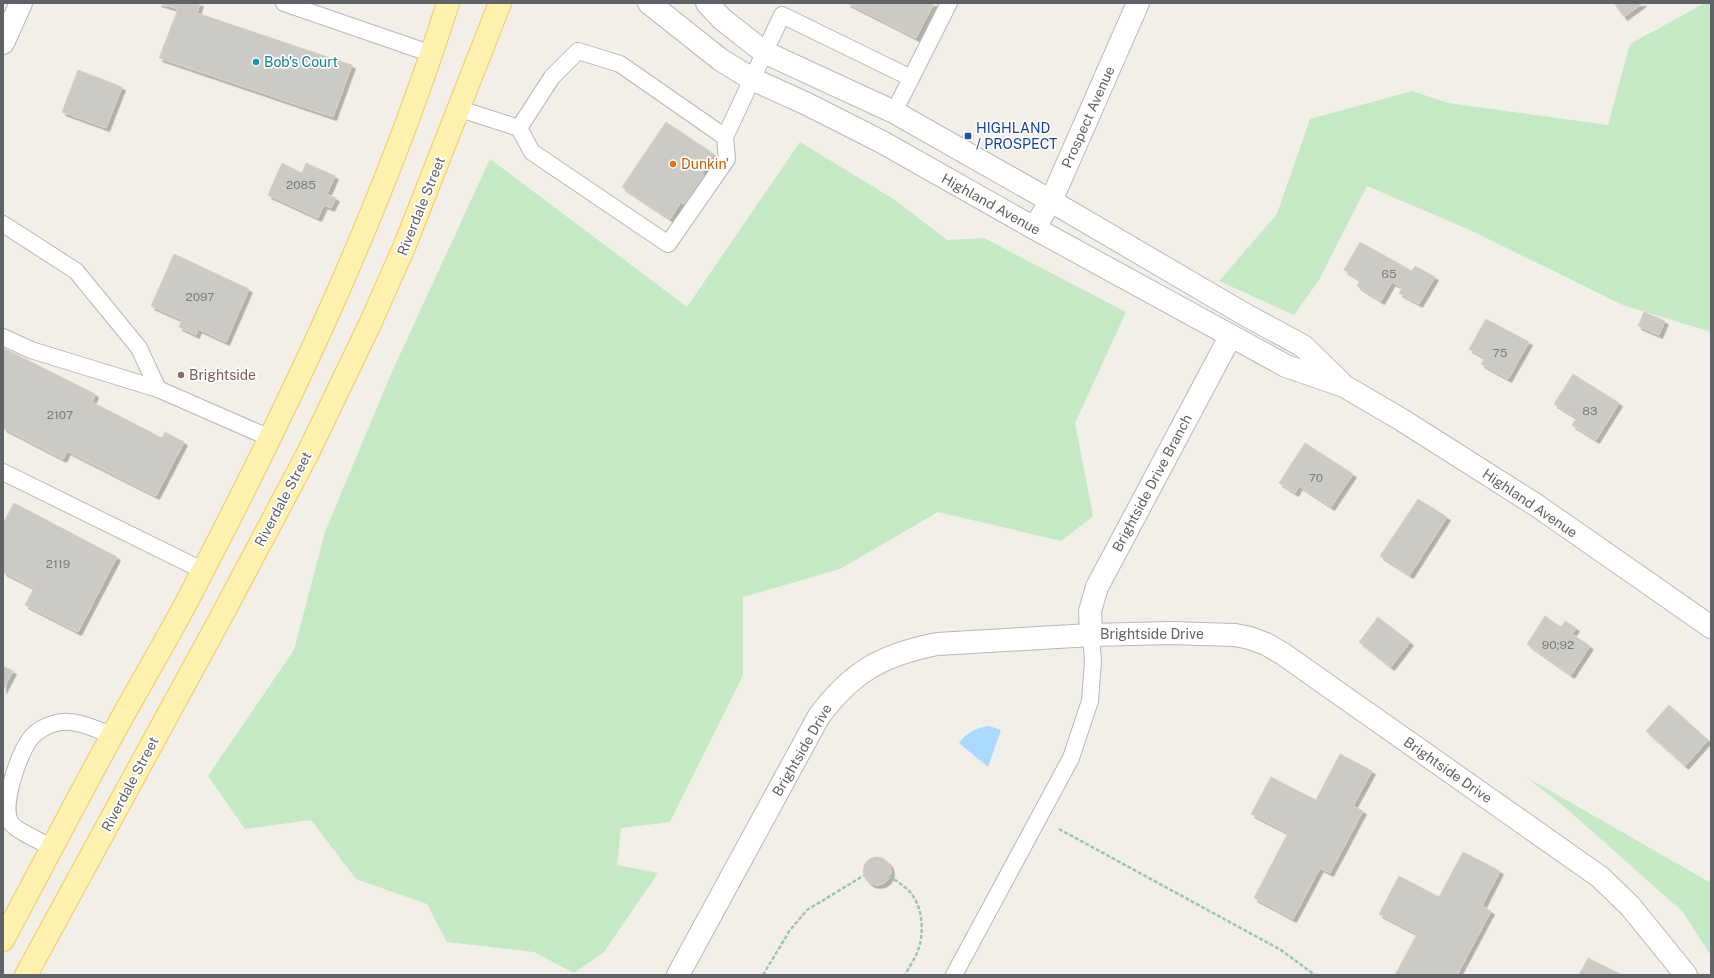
<svg xmlns="http://www.w3.org/2000/svg" width="1714" height="978" viewBox="0 0 1714 978" font-family="'Public Sans',sans-serif">
  <defs>
    <filter id="shadow"><feDropShadow dx="3.5" dy="3.5" stdDeviation="0" flood-color="#0004"/></filter>
  </defs>
  <rect width="100%" height="100%" fill="#f1efe8"/>
  <g fill="#c5e8c5">
    <polygon points="1705,3 1711,3 1711,332 1623,305 1470,230 1367,186 1319,280 1294,315 1219,281 1277,214 1310,119 1412,91 1448,103 1608,125 1630,44"/>
    <polygon points="800,142 895,200 947,240 984,238 1126,312 1075,423 1093,516 1061,541 938,512 840,569 743,597 743,675 670,822 621,828 617,865 658,873 604,952 574,973 534,952 447,942 427,904 356,879 311,820 245,829 208,776 294,650 325,532 391,374 490,159 687,307"/>
    <polygon points="1526,777 1711,883 1711,956 1683,912 1566,808"/>
  </g>
  <path fill="#aadaff" d="M 989,726 L 1001,730 L 988,767 L 959,743 C 967,732 976,728 989,726 Z"/>
  <g fill="#cccac5" stroke="#d6d1c6" filter="url(#shadow)">
    <polygon points="158,3 200,3 197,13 352,65 333,117 159,58 178,9"/>
    <polygon points="847,3 934,3 916,38"/>
    <polygon points="1614,3 1643,3 1624,17"/>
    <polygon points="78,70 122,87 106,128 62,112"/>
    <polygon points="666,122 714,154 702,173 705,176 686,205 681,202 670,219 622,187"/>
    <polygon points="282,163 302,173 306,163 335,176 327,194 336,198 331,208 324,205 318,218 268,195"/>
    <polygon points="1360,242 1412,271 1415,266 1435,277 1419,304 1399,293 1402,287 1392,282 1381,301 1357,286 1360,280 1344,270"/>
    <polygon points="174,254 249,289 226,342 198,329 196,335 179,327 182,320 151,306"/>
    <polygon points="1644,312 1665,321 1659,335 1638,326"/>
    <polygon points="1486,319 1529,342 1508,379 1481,364 1485,358 1469,349"/>
    <polygon points="3,348 95,394 92,402 162,438 165,432 184,442 156,496 67,451 63,459 3,428"/>
    <polygon points="1573,374 1619,403 1596,440 1572,425 1577,418 1554,404"/>
    <polygon points="1305,443 1353,474 1331,507 1299,486 1295,493 1279,483"/>
    <polygon points="1418,499 1447,517 1410,575 1380,556"/>
    <polygon points="14,503 117,557 78,632 25,605 34,588 3,572 3,524"/>
    <polygon points="1545,616 1561,627 1565,621 1576,628 1572,634 1590,646 1571,675 1527,644"/>
    <polygon points="1378,617 1410,642 1391,667 1359,642"/>
    <polygon points="3,666 13,671 3,690"/>
    <polygon points="1669,705 1708,740 1685,766 1646,731"/>
    <polygon points="1340,754 1372,771 1353,806 1363,811 1330,873 1320,868 1293,919 1254,898 1288,833 1251,814 1271,777 1316,800"/>
    <polygon points="1463,852 1500,871 1482,906 1491,911 1457,975 1449,975 1445,973 1444,975 1395,975 1417,934 1379,914 1399,876 1439,897"/>
    <circle cx="877" cy="871" r="14"/>
    <polygon points="1588,958 1622,975 1579,975"/>
  </g>
  <g fill="none" stroke-linecap="round" stroke-linejoin="round">
    <defs>
      <g id="service">
        <polyline points="284,3 432,54"/>
        <polyline points="460,109 519,128 532,152 668,244 727,159 725,137 782,15 911,78"/>
        <polyline points="894,112 949,3"/>
        <polyline points="519,128 552,77 578,51 620,64 725,137"/>
        <polyline points="3,224 76,271 139,348 158,389"/>
        <polyline points="3,337 31,350 158,389 270,438"/>
        <polyline points="3,472 202,570"/>
        <path d="M 53,848 C 44,843 15,830 11,823 C 0,806 19,754 30,739 C 36,731 47,725 56,723 C 74,718 95,729 112,735"/>
        <polyline points="954,975 1071,758 1090,701 1093,661 1091,635"/>
      </g>
      <g id="minor">
        <polyline points="3,43 21,3"/>
        <polyline points="1091,635 1090,611 1097,587 1230,337"/>
        <path d="M 678,975 L 819,716 C 853,671 882,655 937,644 L 1091,635 L 1170,633 L 1235,635 L 1250,638 L 1266,644 L 1283,654 L 1600,877 L 1630,906 L 1686,975"/>
      </g>
      <polyline id="tertiary" points="1034,228 1051,201 1138,3"/>
      <g id="secondary">
        <polyline points="649,3 721,60 752,79 807,104 882,142 1034,228 1286,366 1344,386 1402,420 1536,505 1711,627"/>
        <polyline points="707,3 722,19 764,52 894,112 1051,201 1244,314 1303,346 1340,382"/>
      </g>
      <g id="primary">
        <path d="M 3,940 C 40,871 76,801 114,732 C 137,690 162,648 185,605 C 287,411 382,212 448,3"/>
        <polyline points="26,975 220,619 307,455 370,324 405,245 500,3"/>
      </g>
    </defs>
    <use href="#service" stroke="#b5b8bc" stroke-width="18"/>
    <use href="#minor" stroke="#b5b8bc" stroke-width="24"/>
    <use href="#tertiary" stroke="#b5b8bc" stroke-width="24"/>
    <use href="#secondary" stroke="#b6babf" stroke-width="24"/>
    <use href="#primary" stroke="#f2c960" stroke-width="24"/>
    <g stroke="#9cc7a9" stroke-width="2.5" stroke-dasharray="4 2" stroke-linecap="butt">
      <polyline points="1059,829 1281,950 1315,975"/>
      <path d="M 889,876 C 898,882 907,887 913,896 C 923,910 924,935 918,950 C 915,959 909,967 905,975"/>
      <polyline points="763,975 790,930 807,910 863,876"/>
    </g>
    <use href="#service" stroke="#fff" stroke-width="16"/>
    <use href="#minor" stroke="#fff" stroke-width="22"/>
    <use href="#tertiary" stroke="#fff" stroke-width="22"/>
    <use href="#secondary" stroke="#fff" stroke-width="22"/>
    <use href="#primary" stroke="#fff2af" stroke-width="22"/>
  </g>
  <circle fill="#0f9aa8" stroke="#fff" stroke-width="1.5" cx="256" cy="62" r="4"/>
  <rect fill="#1a4fb4" stroke="#fff" stroke-width="1.5" x="964" y="132" width="8" height="8" rx="2"/>
  <circle fill="#e8710a" stroke="#fff" stroke-width="1.5" cx="673" cy="164" r="4"/>
  <circle fill="#8d6e63" stroke="#fff" stroke-width="1.5" cx="181" cy="375" r="4"/>
  <g text-anchor="middle" dominant-baseline="central" stroke-width="3.5" stroke-linejoin="round" paint-order="stroke">
    <g font-size="12" fill="#7a7d7f">
      <text x="301" y="185">2085</text>
      <text x="1389" y="274">65</text>
      <text x="200" y="297">2097</text>
      <text x="1500" y="353">75</text>
      <text x="1590" y="411">83</text>
      <text x="60" y="415">2107</text>
      <text x="1316" y="478">70</text>
      <text x="58" y="564">2119</text>
      <text x="1558" y="645">90;92</text>
    </g>
    <g font-size="14" fill="#0d838f" stroke="#fff" text-anchor="start">
      <text x="264" y="62">Bob's Court</text>
    </g>
    <g font-size="14" fill="#5f6368" stroke="#fff">
      <text transform="translate(1088 117) rotate(-66)">Prospect Avenue</text>
      <text transform="translate(991 204) rotate(29)">Highland Avenue</text>
      <text transform="translate(421 206) rotate(-68)">Riverdale Street</text>
      <text transform="translate(1152 483) rotate(-62)">Brightside Drive Branch</text>
      <text transform="translate(283 499) rotate(-62)">Riverdale Street</text>
      <text transform="translate(1530 503) rotate(34)">Highland Avenue</text>
      <text x="1152" y="634">Brightside Drive</text>
      <text transform="translate(802 750) rotate(-60)">Brightside Drive</text>
      <text transform="translate(1448 770) rotate(35)">Brightside Drive</text>
      <text transform="translate(130 784) rotate(-62)">Riverdale Street</text>
    </g>
    <g font-size="14" fill="#164399" stroke="#fff" text-anchor="start">
      <text x="976" y="128">HIGHLAND<tspan x="976" dy="16">/ PROSPECT</tspan></text>
    </g>
    <g font-size="14" fill="#c56008" stroke="#fff" text-anchor="start">
      <text x="681" y="164">Dunkin'</text>
    </g>
    <g font-size="14" fill="#785e54" stroke="#fff" text-anchor="start">
      <text x="189" y="375">Brightside</text>
    </g>
  </g>
  <rect width="1714" height="978" fill="none" stroke="#5f6368" stroke-width="8"/>
</svg>
